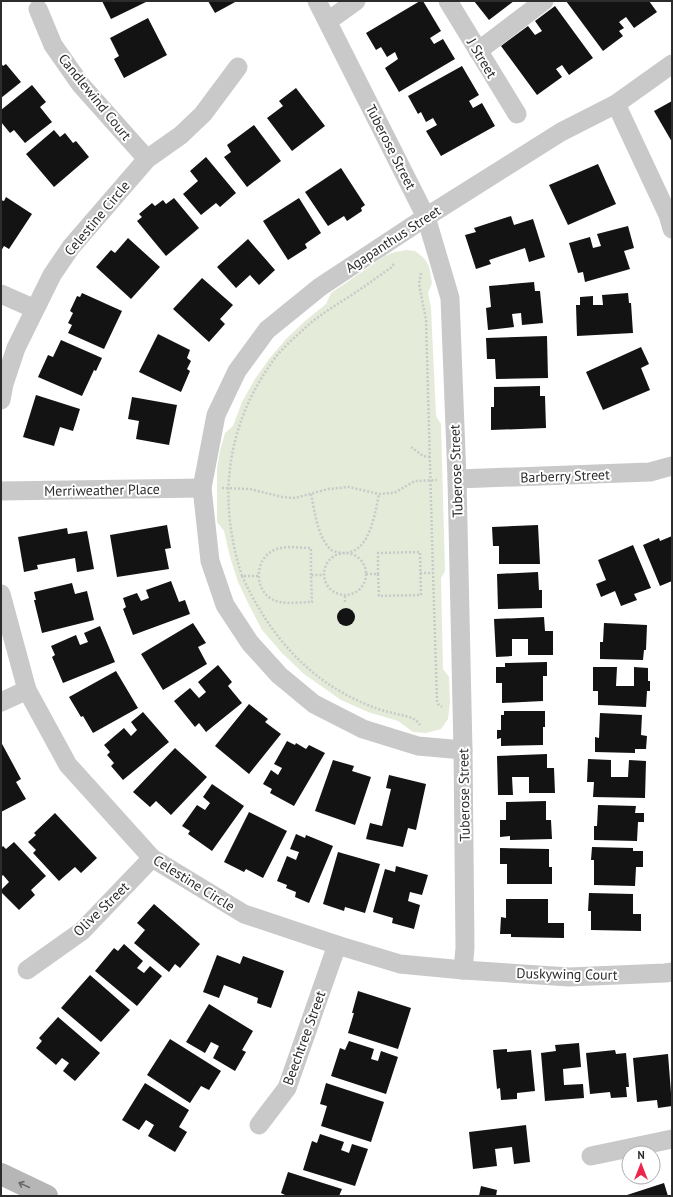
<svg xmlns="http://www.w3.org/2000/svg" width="673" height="1197" viewBox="0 0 673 1197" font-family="'PT Sans',sans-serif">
  <rect width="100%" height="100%" fill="#fff"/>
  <polygon fill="#e5ebd9" points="406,250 415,251 424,258 429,266 432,283 428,293 431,308 436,416 441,424 445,571 441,578 443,669 449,677 450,703 448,719 441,729 426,733 413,732 398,721 368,712 341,700 304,674 282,653 262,630 250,607 238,582 230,557 224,531 217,522 217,469 220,451 225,433 233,426 242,402 255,379 269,359 286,339 305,321 326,304 331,293 385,256 395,252"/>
  <g fill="#131313">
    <polygon points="102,1 148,1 111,19"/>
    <polygon points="208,1 237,1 215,13"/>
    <polygon points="420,1 423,1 441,31 430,38 434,44 443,39 455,59 399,92 385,68 398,59 395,52 387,57 381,47 376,50 366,33"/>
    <polygon points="474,1 514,1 489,20"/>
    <polygon points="566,1 649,1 657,12 634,28 626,17 619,22 624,28 619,31 623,36 603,51"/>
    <polygon points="555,6 593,58 569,75 562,65 556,69 562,77 537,95 501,46 528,26 535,35 542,31 535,21"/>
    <polygon points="148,18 167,55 124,78 114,59 119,56 110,38"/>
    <polygon points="1,63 3,66 6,64 21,82 1,98"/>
    <polygon points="462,66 479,95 469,101 473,108 482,103 495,126 441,156 426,131 437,125 433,118 426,122 421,112 418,114 408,96"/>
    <polygon points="32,85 46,102 40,107 52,122 25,143 14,130 10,133 1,122 1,110"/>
    <polygon points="296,88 325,126 292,151 267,118 283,106 279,101"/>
    <polygon points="672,101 672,142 654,111"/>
    <polygon points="254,125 281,161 247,187 224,157 231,152 227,145"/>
    <polygon points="54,130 60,137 65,133 73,143 76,141 89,157 54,187 26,154"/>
    <polygon points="206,157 236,193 220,207 216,203 201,215 183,194 198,181 190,171"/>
    <polygon points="598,164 616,204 568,225 549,185"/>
    <polygon points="341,168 365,205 361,208 362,211 347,221 344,216 328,226 305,192"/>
    <polygon points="6,197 32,214 9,249 4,246 1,251 1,200 4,201"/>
    <polygon points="174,198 199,228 166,256 137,221 142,217 139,214 152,203 155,206 163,200 166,204"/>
    <polygon points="299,198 321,233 305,244 307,248 288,260 263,221"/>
    <polygon points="511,216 514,225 533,219 545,257 529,262 525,248 489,260 491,264 476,269 465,235 476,232 474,228"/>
    <polygon points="628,226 634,248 624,251 630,269 585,282 583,272 578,273 569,243 590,237 593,248 601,246 597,234"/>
    <polygon points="128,238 160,267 131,299 96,267 111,250 115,253"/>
    <polygon points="248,239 275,270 259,285 250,275 236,288 217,267"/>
    <polygon points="202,278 233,305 220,319 225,324 209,342 173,309"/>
    <polygon points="534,282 535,291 540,291 543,323 522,325 521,313 512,314 514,327 488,330 486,308 491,307 489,286"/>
    <polygon points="82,293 122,311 104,349 68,333 72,325 68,323 73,313 70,311 77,296 80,297"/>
    <polygon points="628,293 629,303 631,303 633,333 577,336 576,305 580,305 580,297 593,296 593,305 603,305 602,295"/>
    <polygon points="158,334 190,350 187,358 191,361 187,369 190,371 181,392 139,372"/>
    <polygon points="547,336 548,378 496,379 495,359 487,359 486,338"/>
    <polygon points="61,340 102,358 96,371 94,370 82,396 38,377 48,355 53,357"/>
    <polygon points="641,347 649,364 641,368 650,390 603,410 586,372"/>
    <polygon points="540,386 540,396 545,396 546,428 491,430 491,407 494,407 494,387"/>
    <polygon points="36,395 80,409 73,431 60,427 54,446 23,437"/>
    <polygon points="132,397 177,405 169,445 136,439 139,421 128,419"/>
    <polygon points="167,525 171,548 165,549 169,569 117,577 110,535"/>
    <polygon points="538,525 540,564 499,564 499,546 493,546 492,527"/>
    <polygon points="67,528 68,534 87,531 94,569 77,572 75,558 37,565 38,569 24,572 18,537"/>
    <polygon points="672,536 672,581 660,586 643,545 659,538 660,541"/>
    <polygon points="633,545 651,588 634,594 637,600 621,606 615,591 601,597 596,584 606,580 598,560"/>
    <polygon points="538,572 539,590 542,590 542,608 498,609 497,574"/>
    <polygon points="171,581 179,602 185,600 190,614 133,635 123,609 126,607 123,598 137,593 141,601 149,598 146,590"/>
    <polygon points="72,583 75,594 87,591 94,620 42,633 34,600 36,600 34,592"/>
    <circle cx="346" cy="617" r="9"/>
    <polygon points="544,617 545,631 553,631 553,655 528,655 528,639 512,639 512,656 496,657 494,619"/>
    <polygon points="193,623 206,643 198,647 207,664 163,690 141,654"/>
    <polygon points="604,623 647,625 646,650 644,650 643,660 600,659 600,642 603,642"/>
    <polygon points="100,626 115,662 63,683 52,657 55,655 51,646 76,635 80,645 88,642 84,633"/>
    <polygon points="547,662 547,676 543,676 543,701 502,703 502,683 496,683 496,667 505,667 505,663"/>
    <polygon points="218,665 232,682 228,686 242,703 206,732 199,723 195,727 174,701 190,688 199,698 206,692 198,682"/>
    <polygon points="593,667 617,667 616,686 634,686 634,667 648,668 648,681 650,681 650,691 647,691 646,707 598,705 598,691 593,691"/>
    <polygon points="116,671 138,708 93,733 83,716 81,717 69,697"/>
    <polygon points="249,704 268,719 265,722 281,734 249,774 215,746"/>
    <polygon points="504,711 545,711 545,727 543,727 543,745 501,746 501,738 497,739 497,730 501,730 501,715 504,715"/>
    <polygon points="143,712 169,742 123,780 111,766 114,763 107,755 110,752 104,745 124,728 131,736 137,730 131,722"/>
    <polygon points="600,713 642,715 641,735 647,736 646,749 635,749 635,753 595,752 595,737 599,738"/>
    <polygon points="287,741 295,745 296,743 306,749 309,745 325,753 294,806 270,793 272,789 263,784 271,770 278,775 282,768 274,764"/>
    <polygon points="1,742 21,779 16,782 26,799 1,812"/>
    <polygon points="175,748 207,777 171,815 156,801 150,807 133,792"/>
    <polygon points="547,754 547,768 554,768 555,793 529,793 529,777 512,777 513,795 498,795 497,756"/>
    <polygon points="588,759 611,760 611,777 628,777 629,760 646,761 645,798 593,797 594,782 587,782"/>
    <polygon points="333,760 354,766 352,771 371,777 355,825 315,811"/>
    <polygon points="389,775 426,784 416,830 408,828 403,847 366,839 370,823 382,826 391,789 386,788"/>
    <polygon points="212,784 244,806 212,851 188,834 190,831 182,826 197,805 205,810 210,803 203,797"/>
    <polygon points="546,801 546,820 551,820 552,839 510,840 510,836 500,837 500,820 506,820 506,802"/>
    <polygon points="598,805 636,806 635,813 644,813 644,822 638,822 637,841 594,840 594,826 597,826"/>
    <polygon points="249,812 287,831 263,878 246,869 244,872 224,862"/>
    <polygon points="55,813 97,858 81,873 75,867 59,881 33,853 36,850 28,842 36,835 34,833"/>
    <polygon points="296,834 305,838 306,835 333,846 309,903 295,897 296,892 286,888 287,885 277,881 287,856 296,860 299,852 290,849"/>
    <polygon points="14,842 46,876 31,890 35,895 19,910 1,892 1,890 9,882 3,875 1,877 1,848 3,846 6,849"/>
    <polygon points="592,847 633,848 633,851 643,851 643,867 636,867 635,886 594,885 594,860 591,860"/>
    <polygon points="500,848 549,849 549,867 552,867 552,884 507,884 507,864 500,864"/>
    <polygon points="338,852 380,864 365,913 345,907 344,911 323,904"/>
    <polygon points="396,866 428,875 422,895 410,892 408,901 420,905 414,929 392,923 393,918 373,912 385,869 395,872"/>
    <polygon points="589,893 633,894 633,914 641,914 641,931 591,930 591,911 588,911"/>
    <polygon points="506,899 548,899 548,923 564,923 564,938 511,937 511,934 500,934 501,917 506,918"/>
    <polygon points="154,904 200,944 180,968 175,964 169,972 134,943 145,930 137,923"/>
    <polygon points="124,944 143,961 137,968 144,973 150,966 162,976 137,1006 95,971 114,948 118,951"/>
    <polygon points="217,955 240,964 243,956 284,971 271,1008 257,1003 258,998 224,985 219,998 203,992"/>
    <polygon points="90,975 130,1010 101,1042 61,1008"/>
    <polygon points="358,991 411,1008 398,1049 348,1033 354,1013 352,1013"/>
    <polygon points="209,1004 253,1031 242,1050 246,1052 235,1071 213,1058 219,1046 211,1042 205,1053 186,1042"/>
    <polygon points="58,1017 100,1053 75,1081 63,1071 69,1063 62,1058 56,1065 36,1048 42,1041 39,1038"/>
    <polygon points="170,1039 221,1071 209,1090 201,1086 190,1103 147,1075"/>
    <polygon points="349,1041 374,1049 371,1059 378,1061 381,1051 398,1057 386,1094 331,1076 340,1048 345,1050"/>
    <polygon points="579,1043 581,1067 563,1069 564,1085 583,1084 584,1098 545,1101 541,1053 556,1051 555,1045"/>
    <polygon points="507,1049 507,1052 531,1050 535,1091 517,1093 517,1099 501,1100 500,1088 497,1089 493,1050"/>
    <polygon points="615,1050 616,1054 626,1053 629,1087 626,1087 627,1097 611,1098 610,1092 590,1094 586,1053"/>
    <polygon points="668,1054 672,1106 658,1108 657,1100 637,1102 633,1058"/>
    <polygon points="145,1083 189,1110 179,1127 187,1132 175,1152 148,1136 154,1125 146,1120 139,1130 122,1120"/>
    <polygon points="326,1083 384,1102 371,1142 321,1126 327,1106 320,1104"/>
    <polygon points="526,1125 530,1162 514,1164 512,1147 495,1149 497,1166 473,1169 469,1132"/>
    <polygon points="320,1134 344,1142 341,1150 349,1153 352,1144 368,1149 355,1186 303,1170 312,1141 317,1143"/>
    <polygon points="288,1172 342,1189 339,1196 287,1196 281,1193"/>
    <polygon points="664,1183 668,1196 627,1196 627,1195"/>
    <polygon points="481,1186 497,1190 496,1196 479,1196"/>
  </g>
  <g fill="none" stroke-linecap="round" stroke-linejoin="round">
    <g stroke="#c9c9c9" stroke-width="2.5" stroke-dasharray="2 2" stroke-linecap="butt">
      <polyline points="421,273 419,284 426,320 433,573"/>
      <polyline points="411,447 423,456 430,457"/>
      <polyline points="222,488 250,489 282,497 295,498 328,489 349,487 379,494 394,493 415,481 437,480"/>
      <path d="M 311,494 C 315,512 317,535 330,549 C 334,552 340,553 345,553 C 370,552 375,513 379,494"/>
      <circle cx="345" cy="574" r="21"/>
      <polyline points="420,573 433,573 437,701 438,704 442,707"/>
      <polyline points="366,574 378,574 378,553 420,552 421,595 379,596 378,574"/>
      <path d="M 311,575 L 311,548 C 299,548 285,545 274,550 C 251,561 255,598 280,602 C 290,604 302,602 312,602 L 311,575 L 323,575"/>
      <path d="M 242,576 C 218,502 225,430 270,365 C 279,351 293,339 305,328 C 318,316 333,307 347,298 C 363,288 377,277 392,267 L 394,263"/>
      <path d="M 258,576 L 242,576 C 262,619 288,656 327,683 C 346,696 370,708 393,713 C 403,716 415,716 420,725"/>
      <polyline points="345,596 345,603"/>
    </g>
    <g stroke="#c9c9c9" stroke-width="19">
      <polyline points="317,1 426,217 450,298 457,479 463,750 465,948 463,970"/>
      <polyline points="448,1 517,114"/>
      <polyline points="38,9 53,45 81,85 147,159"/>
      <polyline points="328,21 356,1"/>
      <polyline points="478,51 544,1"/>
      <polyline points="616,104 668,215 672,229"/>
      <polyline points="1,294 35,309"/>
      <polyline points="1,400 4,384 16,348 52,275 71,247 147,159 181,135 203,114 238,67"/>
      <polyline points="457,479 650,472 672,466"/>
      <polyline points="1,491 202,488"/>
      <polyline points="1,594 27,690 68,765 152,858 244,914 337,945 400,964 463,970 569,977 665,973 672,972"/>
      <polyline points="1,702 27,690"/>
      <polyline points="463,750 418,746 363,729 314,704 279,675 250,643 225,605 210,561 202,488 216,415 237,371 267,330 320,287 426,217 561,132 616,104 672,64"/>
      <polyline points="27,970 82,931 152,858"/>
      <polyline points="259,1125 287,1088 337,945"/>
      <polyline points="591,1156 672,1139"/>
    </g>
    <polyline stroke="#b6b6b6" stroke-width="22" points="1,1174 47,1196"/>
  </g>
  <defs><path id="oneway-shaft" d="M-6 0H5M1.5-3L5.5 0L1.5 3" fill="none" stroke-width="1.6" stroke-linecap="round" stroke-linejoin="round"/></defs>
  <use stroke="#6a6a6a" href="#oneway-shaft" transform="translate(24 1185) rotate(-155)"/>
  <g text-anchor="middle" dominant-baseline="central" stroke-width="4" stroke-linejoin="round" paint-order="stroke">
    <g font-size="14" fill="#2c2c2c" stroke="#fff">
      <text transform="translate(482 58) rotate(59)">J Street</text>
      <text transform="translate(95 97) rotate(51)">Candlewind Court</text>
      <text transform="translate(391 147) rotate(63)">Tuberose Street</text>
      <text transform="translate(97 218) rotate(-50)">Celestine Circle</text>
      <text transform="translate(393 239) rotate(-33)">Agapanthus Street</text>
      <text transform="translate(456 471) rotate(-92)">Tuberose Street</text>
      <text transform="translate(565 476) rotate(-2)">Barberry Street</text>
      <text transform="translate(102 490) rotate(-1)">Merriweather Place</text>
      <text transform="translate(464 795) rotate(-91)">Tuberose Street</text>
      <text transform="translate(194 883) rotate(32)">Celestine Circle</text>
      <text transform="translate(101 909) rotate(-44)">Olive Street</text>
      <text transform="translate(567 974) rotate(1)">Duskywing Court</text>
      <text transform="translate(304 1038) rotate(-70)">Beechtree Street</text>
    </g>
  </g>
  <rect width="673" height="1197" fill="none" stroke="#2c2c2c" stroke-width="4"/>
  <g transform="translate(641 1165)"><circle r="19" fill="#ffffff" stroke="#ababab"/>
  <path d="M0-3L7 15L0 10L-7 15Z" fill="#ed254a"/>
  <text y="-6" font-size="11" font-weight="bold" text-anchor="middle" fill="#2c2c2c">N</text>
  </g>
</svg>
